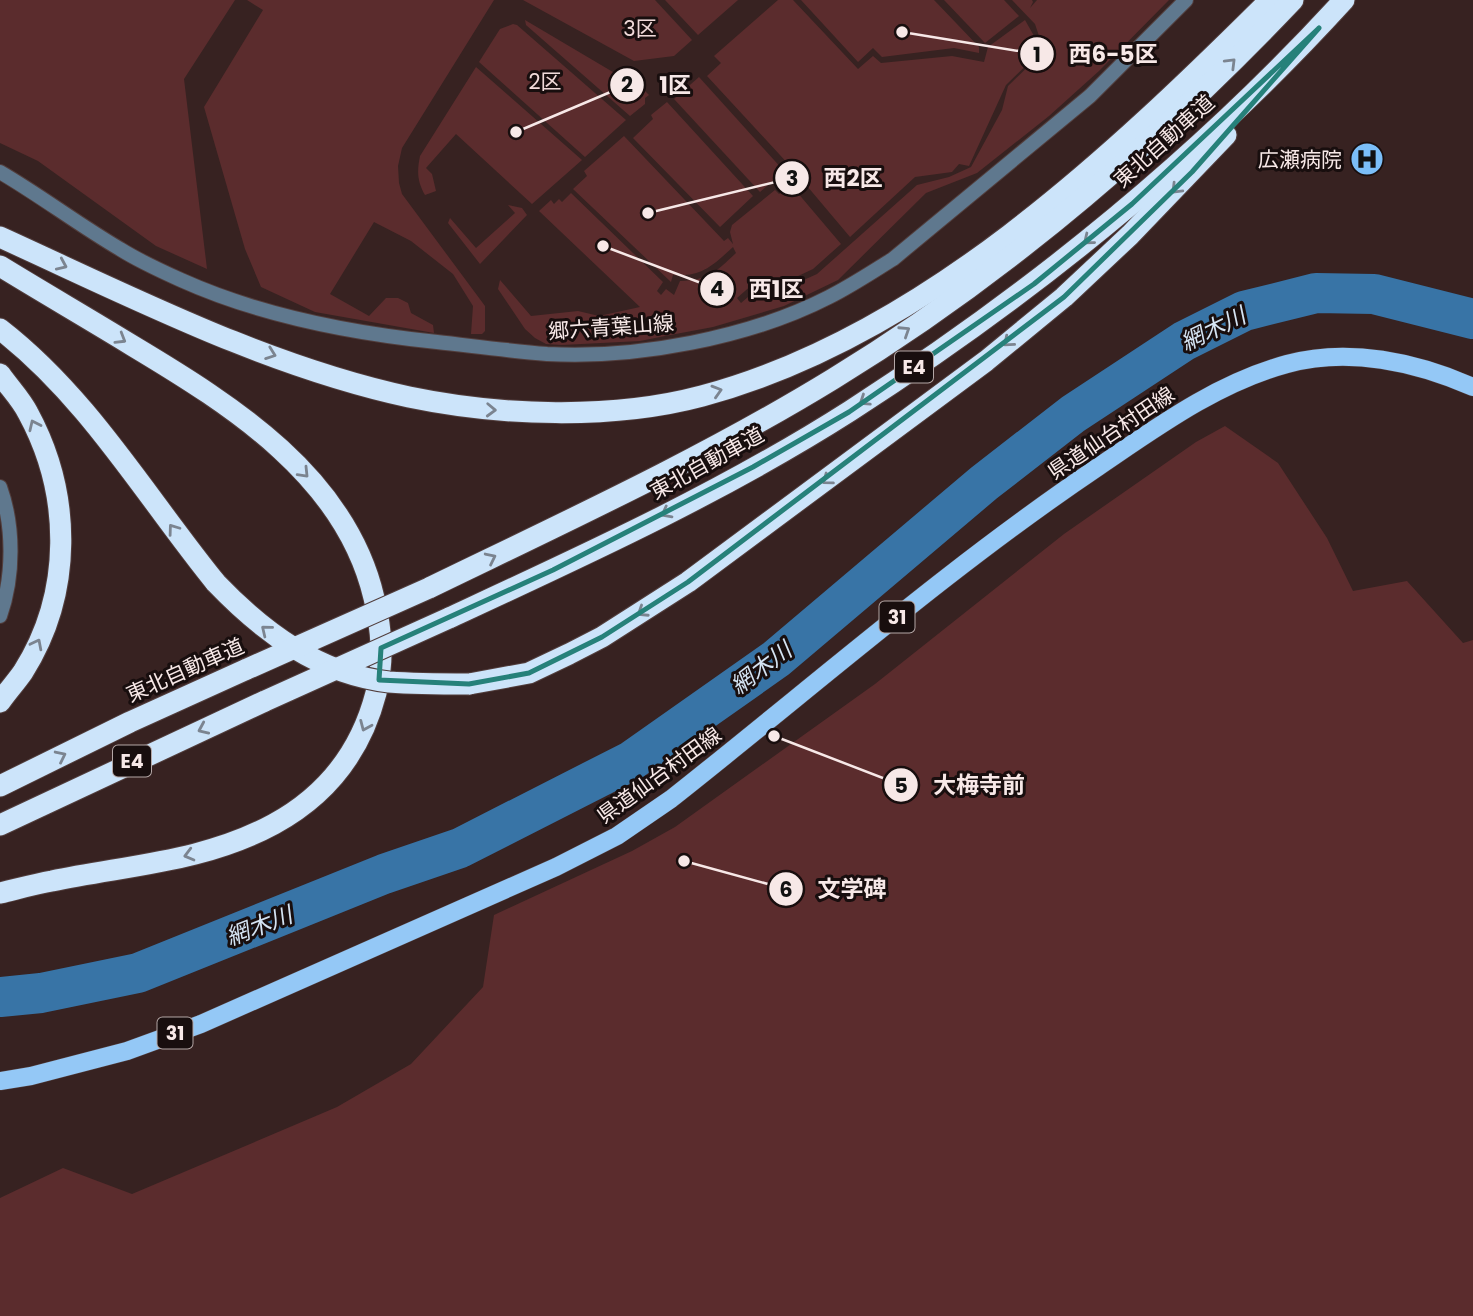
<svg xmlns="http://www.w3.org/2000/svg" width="1473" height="1316" viewBox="0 0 1473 1316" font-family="Poppins,'Noto Sans JP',sans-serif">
  <rect width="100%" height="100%" fill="#372221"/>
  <g fill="#5b2c2d">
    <polygon points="0,0 235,0 184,79 207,269 156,246 38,161 0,143"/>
    <polygon points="247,0 494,0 402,148 398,166 399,183 402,194 485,306 485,331 482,334 471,334 473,306 453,274 411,241 374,222 330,294 369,316 386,298 398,298 408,303 411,313 433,325 434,333 315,312 261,287 245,249 204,107 263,10"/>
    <polygon points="523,0 655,0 692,40 674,56 634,61"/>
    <polygon points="665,0 738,0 698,35"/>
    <polygon points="778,0 793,0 858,69 873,56 881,63 952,56 984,62 988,47 1025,20 1042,50 1006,85 969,166 959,164 952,172 915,177 850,237 791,167 707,76 721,63 714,56"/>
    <polygon points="801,0 934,0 979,47 979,53 954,48 882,57 873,48 858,62"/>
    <polygon points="944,0 1004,0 1019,16 985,43"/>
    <path d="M 1012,0 L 1032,0 L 1033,2 L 1030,8 L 1037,0 L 1169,0 L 1099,71 L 1049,116 L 977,173 L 926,193 L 838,280 L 784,306 L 713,327 L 665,336 L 640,341 L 562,345 L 546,344 L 535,338 L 525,329 L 498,289 L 500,280 L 531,316 L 578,311 L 599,316 L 640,307 L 539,211 L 551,200 L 554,204 L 559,199 L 562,202 L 571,193 L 663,282 L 657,291 L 661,295 L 666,289 L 674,295 L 680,281 C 708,280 716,272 736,253 L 733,247 C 712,266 702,277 673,275 L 671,282 L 573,189 L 587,176 L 584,171 L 624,136 L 724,241 L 728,238 L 733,244 L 730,232 L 732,225 L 775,190 L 779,194 L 791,185 L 841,244 L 813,269 L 777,286 L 753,284 L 737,298 L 741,303 L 755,291 L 777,292 L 817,274 L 917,185 L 949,177 L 971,167 L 1002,110 L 1008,86 L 1044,51 L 1035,24 Z"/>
    <polygon points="525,20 645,91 649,95 645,98 645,104 630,116 526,25"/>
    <polygon points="513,24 517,25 626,120 585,157 479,62 500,29"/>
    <path d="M 476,67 L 582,160 L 532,204 L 456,134 L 426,168 L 432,174 L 436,191 L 425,195 C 417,181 417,171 420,156 Z"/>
    <polygon points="699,77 784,171 760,192 674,99"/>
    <polygon points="667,102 753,196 720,227 633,138 653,119 651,115"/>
    <polygon points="508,205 522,208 527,215 480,264 448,223 450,218 476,248 515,213"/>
    <polygon points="1225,426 1278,463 1327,538 1353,591 1407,581 1463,643 1473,640 1473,1316 0,1316 0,1198 63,1168 132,1194 337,1107 411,1064 483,987 494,915 632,851 675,827 875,684 1064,534 1196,442"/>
  </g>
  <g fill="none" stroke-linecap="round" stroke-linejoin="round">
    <polyline stroke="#3874a6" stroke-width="40" points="0,997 41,993 138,973 384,874 460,848 631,761 776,659 984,483 1073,414 1184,341 1244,311 1316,293 1374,294 1473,319"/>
    <defs>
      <g id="street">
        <path d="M 0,172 C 41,196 79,225 120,249 C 139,261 161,271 181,280 C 261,316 350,333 437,342 C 473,346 510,351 547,354 C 636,359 749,338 829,297 C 851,286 872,272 893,259 L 1090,96 L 1186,0"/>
        <path d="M 0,487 C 14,526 14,576 0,616"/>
      </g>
      <path id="primary" d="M 0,1081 L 31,1076 L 127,1051 L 201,1024 L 556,867 L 617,836 L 671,799 C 813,687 948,568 1098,467 C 1157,427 1217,383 1287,364 C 1349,347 1416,362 1473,387"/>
      <g id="highway">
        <path d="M 0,237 C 132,297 266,366 409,397 C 500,416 612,420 702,396 C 923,337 1112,157 1270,0"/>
        <path d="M 0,266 C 44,293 89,319 133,346 C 233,406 346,477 374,598 C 382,631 384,660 376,693 C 361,751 327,795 274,824 C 204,862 128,865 52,881 C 35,884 17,889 0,893"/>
        <path d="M 0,329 C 89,398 146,497 216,583"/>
        <path d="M 0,374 C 9,387 21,399 28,413 C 72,494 73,593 23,672 C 16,682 7,692 0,702"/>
        <path d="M 429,588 C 565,522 704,458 833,379 C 1003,275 1156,144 1293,0"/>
        <path d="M 449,618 C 585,555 723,492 850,411 C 1030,295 1199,159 1344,0"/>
        <polyline points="469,684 529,673 569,654 602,637 688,582 986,361 1064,297 1130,235 1226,135"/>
        <polyline points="0,786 130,722 247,669"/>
        <polyline points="0,825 265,701"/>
      </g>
    </defs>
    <use href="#street" stroke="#523e3d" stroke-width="16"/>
    <use href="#primary" stroke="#523e3d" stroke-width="19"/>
    <use href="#highway" stroke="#523e3d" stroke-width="23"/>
    <use href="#street" stroke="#5f788e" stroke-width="14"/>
    <use href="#primary" stroke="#94c8f6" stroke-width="18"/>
    <use href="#highway" stroke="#cce4fa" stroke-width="21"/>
    <defs>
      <g id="highway-bridge">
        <path d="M 216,583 C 263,632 319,674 389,682 C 416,684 443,684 469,684"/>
        <polyline points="247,669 429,588"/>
        <polyline points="265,701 449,618"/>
      </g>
    </defs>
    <use href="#highway-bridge" stroke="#523e3d" stroke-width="23" stroke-linecap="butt"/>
    <use href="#highway-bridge" stroke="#cce4fa" stroke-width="21"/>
  </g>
  <defs><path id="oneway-chevron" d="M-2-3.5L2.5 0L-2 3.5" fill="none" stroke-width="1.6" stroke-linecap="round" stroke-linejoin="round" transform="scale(1.75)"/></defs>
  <g stroke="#7b8490">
    <use href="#oneway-chevron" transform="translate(1231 63) rotate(-45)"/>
    <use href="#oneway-chevron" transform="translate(1176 189) rotate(135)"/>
    <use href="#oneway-chevron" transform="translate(1088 240) rotate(141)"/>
    <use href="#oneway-chevron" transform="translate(62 265) rotate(24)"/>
    <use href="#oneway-chevron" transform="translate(905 331) rotate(-33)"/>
    <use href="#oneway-chevron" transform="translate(121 339) rotate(31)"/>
    <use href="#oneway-chevron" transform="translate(1008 342) rotate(140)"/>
    <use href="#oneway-chevron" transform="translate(271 354) rotate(20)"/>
    <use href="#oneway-chevron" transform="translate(717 391) rotate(-17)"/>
    <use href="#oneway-chevron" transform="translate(864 401) rotate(146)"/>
    <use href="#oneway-chevron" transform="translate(491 410) rotate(2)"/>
    <use href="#oneway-chevron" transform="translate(34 425) rotate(-115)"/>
    <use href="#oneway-chevron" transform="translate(304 473) rotate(46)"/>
    <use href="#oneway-chevron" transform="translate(827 480) rotate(144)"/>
    <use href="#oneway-chevron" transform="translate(666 513) rotate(152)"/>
    <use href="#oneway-chevron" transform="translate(173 529) rotate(-126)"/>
    <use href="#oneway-chevron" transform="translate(491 558) rotate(-26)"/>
    <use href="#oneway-chevron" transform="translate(642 612) rotate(147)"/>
    <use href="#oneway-chevron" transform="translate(266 630) rotate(-141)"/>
    <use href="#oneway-chevron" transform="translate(37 644) rotate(-63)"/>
    <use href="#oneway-chevron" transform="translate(365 726) rotate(113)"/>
    <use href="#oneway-chevron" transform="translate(203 729) rotate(156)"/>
    <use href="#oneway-chevron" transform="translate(61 756) rotate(-26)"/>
    <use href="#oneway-chevron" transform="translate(189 855) rotate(165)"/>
  </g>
  <path fill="none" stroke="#26817a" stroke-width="5" stroke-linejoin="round" d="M 1319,28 L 1192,172 L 1064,297 L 688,582 L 602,637 L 529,673 L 469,684 L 379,680 L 381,648 L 553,570 L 753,467 L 849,412 L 1034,284 L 1132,204 Z"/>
  <defs>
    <symbol id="hospital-disc" viewBox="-11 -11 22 22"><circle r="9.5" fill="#7bbef8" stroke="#180e0e"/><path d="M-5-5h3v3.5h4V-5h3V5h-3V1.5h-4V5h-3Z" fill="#111"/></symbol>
  </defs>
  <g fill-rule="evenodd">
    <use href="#hospital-disc" x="1348" y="140" width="38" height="38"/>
  </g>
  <g text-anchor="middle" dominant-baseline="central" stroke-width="6" stroke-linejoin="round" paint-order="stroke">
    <g fill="#180e0e" stroke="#b4a7a6" stroke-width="2">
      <rect x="895" y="351.5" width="38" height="31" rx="5"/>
      <rect x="879.5" y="601.5" width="35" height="31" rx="5"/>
      <rect x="113" y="745.5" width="38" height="31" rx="5"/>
      <rect x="157.5" y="1017.5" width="35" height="31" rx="5"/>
    </g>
    <g font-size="19" font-weight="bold" fill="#f7e8e7">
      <text x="914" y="367">E4</text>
      <text x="897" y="617">31</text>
      <text x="132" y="761">E4</text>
      <text x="175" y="1033">31</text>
    </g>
    <g font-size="21" fill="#f1dad9" stroke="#180e0e">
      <text x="640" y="28">3区</text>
      <text x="545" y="81">2区</text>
    </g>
    <g font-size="21" fill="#f7e8e7" stroke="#180e0e">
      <text transform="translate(1164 141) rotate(-42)">東北自動車道</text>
      <text transform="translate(611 327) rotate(-4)">郷六青葉山線</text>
      <text transform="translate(1111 433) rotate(-34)">県道仙台村田線</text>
      <text transform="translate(707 463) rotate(-29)">東北自動車道</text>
      <text transform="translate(185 670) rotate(-24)">東北自動車道</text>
      <text transform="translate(659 775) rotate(-36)">県道仙台村田線</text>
    </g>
    <g font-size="21" fill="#f7e8e7" stroke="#180e0e" text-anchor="end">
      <text x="1342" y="159">広瀬病院</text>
    </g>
    <g font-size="23" font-style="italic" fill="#d5e4f3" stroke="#180e0e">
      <text transform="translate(1213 329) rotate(-26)">網木川</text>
      <text transform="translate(761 668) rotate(-37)">網木川</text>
      <text transform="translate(259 926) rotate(-21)">網木川</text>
    </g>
  </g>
  <path fill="none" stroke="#f7e8e7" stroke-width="2.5" d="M902 32L1037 54M516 132L627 85M648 213L792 178M603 246L717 289M774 736L901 785M684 861L786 889"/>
  <g fill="#f7e8e7" stroke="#180e0e" stroke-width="2.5">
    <circle cx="902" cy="32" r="7"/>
    <circle cx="516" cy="132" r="7"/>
    <circle cx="648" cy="213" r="7"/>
    <circle cx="603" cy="246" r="7"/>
    <circle cx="774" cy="736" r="7"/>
    <circle cx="684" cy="861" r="7"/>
    <circle cx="1037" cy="54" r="18"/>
    <circle cx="627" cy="85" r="18"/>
    <circle cx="792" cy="178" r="18"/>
    <circle cx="717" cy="289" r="18"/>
    <circle cx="901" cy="785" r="18"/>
    <circle cx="786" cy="889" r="18"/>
  </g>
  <g font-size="21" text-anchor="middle" font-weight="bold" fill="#111">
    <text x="1037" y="62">1</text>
    <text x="627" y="92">2</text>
    <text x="792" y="186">3</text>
    <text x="717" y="296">4</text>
    <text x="901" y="793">5</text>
    <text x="786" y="897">6</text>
  </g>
  <g font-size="23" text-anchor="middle" font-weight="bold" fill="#f7e8e7" stroke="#180e0e" stroke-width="6" stroke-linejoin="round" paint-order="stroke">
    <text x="1113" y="62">西6-5区</text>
    <text x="675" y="93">1区</text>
    <text x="853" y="186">西2区</text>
    <text x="776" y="297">西1区</text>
    <text x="979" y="793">大梅寺前</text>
    <text x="852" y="897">文学碑</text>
  </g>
</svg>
